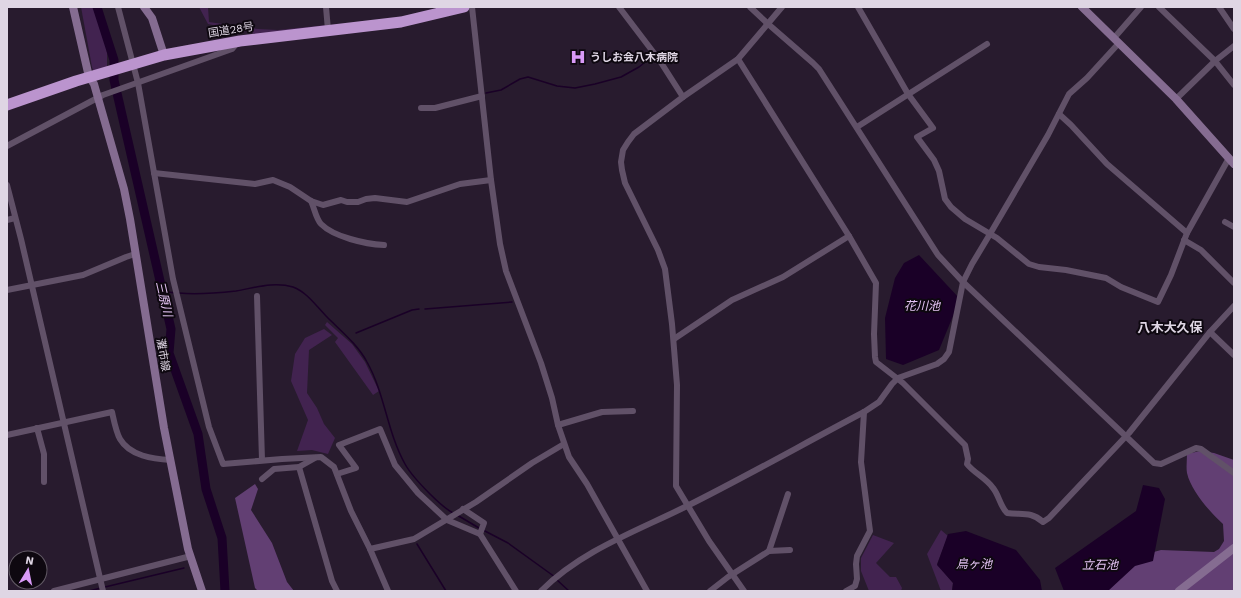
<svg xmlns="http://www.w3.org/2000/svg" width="1241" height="598" viewBox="0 0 1241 598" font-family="'Work Sans','Noto Sans JP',sans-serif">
  <rect width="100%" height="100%" fill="#281b2e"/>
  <g fill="#422350">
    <polygon points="81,7 94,7 101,22 104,33 107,53 107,70 94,73 92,67"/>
    <polygon points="199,7 208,7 209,22 258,29 278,30 326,25 326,29 261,35 208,24"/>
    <polygon points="327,322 352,344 365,362 379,391 373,395 335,342 338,338 325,325"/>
    <polygon points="324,329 332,335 309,350 307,393 317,408 324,424 335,438 328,454 312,450 297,451 308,420 291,381 295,354 305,338"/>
    <polygon points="941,530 948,536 937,564 953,583 952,591 941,591 927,554"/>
    <polygon points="873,535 894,543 876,563 890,577 896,577 902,588 901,591 869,591 861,571 861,558"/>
  </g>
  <g fill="#623f73">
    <path d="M 1200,451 L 1214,453 L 1234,460 L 1234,591 L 1104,591 L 1143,555 L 1161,550 L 1214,552 L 1219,549 L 1224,541 L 1223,524 C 1210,512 1191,491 1187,473 C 1186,467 1187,460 1187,454 Z"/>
    <polygon points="255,484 258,489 251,510 272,543 287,582 294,591 258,591 255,588 235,498"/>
  </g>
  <g fill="#1a0027">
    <polygon points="919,255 960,299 939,350 903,365 886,359 885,318 895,278 904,263"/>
    <polygon points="1143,485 1159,488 1165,499 1153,561 1135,566 1108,591 1064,591 1055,568 1136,511"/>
    <polygon points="966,531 1016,550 1040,580 1042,591 952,591 953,583 937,565 948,534"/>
  </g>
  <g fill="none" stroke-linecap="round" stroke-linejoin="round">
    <g stroke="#1a0027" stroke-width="1.5">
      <polyline points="486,93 501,90 520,79 528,77 557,86 575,88 595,84 621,77 639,67 654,55"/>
      <polyline points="162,291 175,293"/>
      <path d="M 179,293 C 197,295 218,293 236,291 C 254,288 274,281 293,287 C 307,292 317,307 327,317 C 341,331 358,345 367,362 C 385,394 387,432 405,464 C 411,475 421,485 430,494 C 437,501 444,508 453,513"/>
      <polyline points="425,309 512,302"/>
      <polyline points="356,333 412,310 419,309"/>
      <polyline points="457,515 479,528"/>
      <polyline points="483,530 508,543 555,577"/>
      <polyline points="417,544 446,591"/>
      <polyline points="557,580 569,591"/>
      <polyline points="105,587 184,568"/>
      <polyline points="89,591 101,588"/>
    </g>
    <polyline stroke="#1a0027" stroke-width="9" points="97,7 114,60 114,80 171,329 169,353 198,434 206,489 222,538 225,591"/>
    <g stroke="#615168" stroke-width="6">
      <polyline points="118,7 138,83 173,279 209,427 223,464 282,459 321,457 334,467 351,511 370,549 388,591"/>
      <polyline points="326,7 328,30"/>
      <polyline points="472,7 491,180 500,244 506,271 541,363 552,398 558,425 569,457 587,484 647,591"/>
      <polyline points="619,7 660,61 683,97"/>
      <polyline points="750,7 767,23 813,63 819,69 938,255 963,282 1154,463 1161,464 1196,448 1201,449 1234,473"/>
      <polyline points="858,7 908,94 933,128 917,137 934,160 939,171 945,199 951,207 965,219 997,238 1029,264 1039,267 1066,270 1106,278 1121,287 1158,302 1171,275 1187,233 1229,158"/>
      <polyline points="1159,7 1215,61 1234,85"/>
      <polyline points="1219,7 1234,29"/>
      <polyline points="1114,38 1141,7"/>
      <path d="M 738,59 L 849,236 L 876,283 L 874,334 L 875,357 L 876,362 L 903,383 L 965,445 L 968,459 L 967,464 C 974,473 986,478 993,488 C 999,495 1000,506 1007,513 C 1022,515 1031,511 1043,522 L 1049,518 L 1129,433 L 1210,332 L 1234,306"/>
      <polyline points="1176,99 1215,61 1234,46"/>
      <polyline points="421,108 435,108 482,96"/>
      <polyline points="1059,114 1071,125 1107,164 1187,233"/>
      <polyline points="857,127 987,44"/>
      <polyline points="7,146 103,95 232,49 237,43"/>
      <polyline points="154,173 255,184 273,180 290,187 311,201 323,205 341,200 347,202 358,202 366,199 375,198 407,202 460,184 491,180"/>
      <polyline points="7,185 21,239 103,591"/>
      <path d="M 311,201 C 314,207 316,219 321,224 C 334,237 365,244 384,245"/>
      <polyline points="7,220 15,218"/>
      <polyline points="1225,222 1234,227"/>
      <polyline points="1184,240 1201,250 1234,283"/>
      <polyline points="7,290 83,275 126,257 135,254"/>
      <polyline points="257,296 262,460"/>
      <polyline points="1210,332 1234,355"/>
      <polyline points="674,339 732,300 783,277 849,236"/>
      <polyline points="558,425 602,412 633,411"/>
      <polyline points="37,428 44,454 44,482"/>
      <path d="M 7,435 L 112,412 C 114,421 116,432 120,439 C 130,456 153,459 171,460"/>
      <polyline points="299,467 332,581 337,591"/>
      <polyline points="337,474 356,468 339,445 380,429 395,465 418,493 447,520 480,534 516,591"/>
      <polyline points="262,479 274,469 299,467 315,458"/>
      <polyline points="463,509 484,523 480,534"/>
      <polyline points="370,549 414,539 476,502 532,463 564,444"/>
      <polyline points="769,551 788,494"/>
      <polyline points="54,591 191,556"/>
      <path d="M 541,591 C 582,550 637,531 687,506 C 747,476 805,443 864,412 L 879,402 L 892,384 L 898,378 L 937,364 L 944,359 L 949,352 L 963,282 L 972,264 L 990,234 L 1048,135 L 1069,94 L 1087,78 L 1119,43"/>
      <polyline points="710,591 728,577 769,551 790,550"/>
      <polyline points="744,591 709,541 676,486 677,385 672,324 665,269 658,250 625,183 622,170 621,162 623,150 628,142 634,134 683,97 738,59 782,7"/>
      <polyline points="846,591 855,586 857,579 856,564 857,556 870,531 861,462 864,412"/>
    </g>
    <g stroke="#856c91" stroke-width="8">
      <polyline points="73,7 89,77 94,84 124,189 130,219 164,428 188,549 202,591"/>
      <polyline points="144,7 152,18 164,55"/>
      <polyline points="1082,7 1176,99 1234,164"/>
      <polyline points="1179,591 1234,548"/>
    </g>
    <polyline stroke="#bb94ce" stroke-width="11" points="7,105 76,81 164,55 240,41 401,22 464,7"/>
  </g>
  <defs>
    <symbol id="hospital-bare" viewBox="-9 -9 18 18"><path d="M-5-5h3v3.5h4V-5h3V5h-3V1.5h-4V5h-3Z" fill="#d99af7" stroke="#0e0810" stroke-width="2.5" paint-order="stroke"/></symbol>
  </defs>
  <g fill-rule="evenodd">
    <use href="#hospital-bare" x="567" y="46" width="22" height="22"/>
  </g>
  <g text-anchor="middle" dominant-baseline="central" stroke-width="4" stroke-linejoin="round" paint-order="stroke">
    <g font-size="11" fill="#dfd6e4" stroke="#0e0810">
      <text transform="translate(231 30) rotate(-9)">国道28号</text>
      <text transform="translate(163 355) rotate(80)">灘市線</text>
    </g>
    <g font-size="11" font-weight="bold" fill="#dfd6e4" stroke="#0e0810" text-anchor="start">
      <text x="590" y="57">うしお会八木病院</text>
    </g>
    <g font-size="12" font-style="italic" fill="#e4c4f4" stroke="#0e0810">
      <text transform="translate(164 299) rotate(77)">三原川</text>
      <text x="922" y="306">花川池</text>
      <text x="974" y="564">鳥ヶ池</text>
      <text x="1100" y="565">立石池</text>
    </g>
    <g font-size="13" font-weight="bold" fill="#dfd6e4" stroke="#0e0810">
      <text x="1170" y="327">八木大久保</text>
    </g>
  </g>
  <rect width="1241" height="598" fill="none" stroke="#dfd6e4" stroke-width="16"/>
  <g transform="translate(28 570) rotate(10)"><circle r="19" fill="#0e0810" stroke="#625a65"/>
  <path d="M0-3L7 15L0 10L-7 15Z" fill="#d99af7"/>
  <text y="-6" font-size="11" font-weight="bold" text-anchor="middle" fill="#dfd6e4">N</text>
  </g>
</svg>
